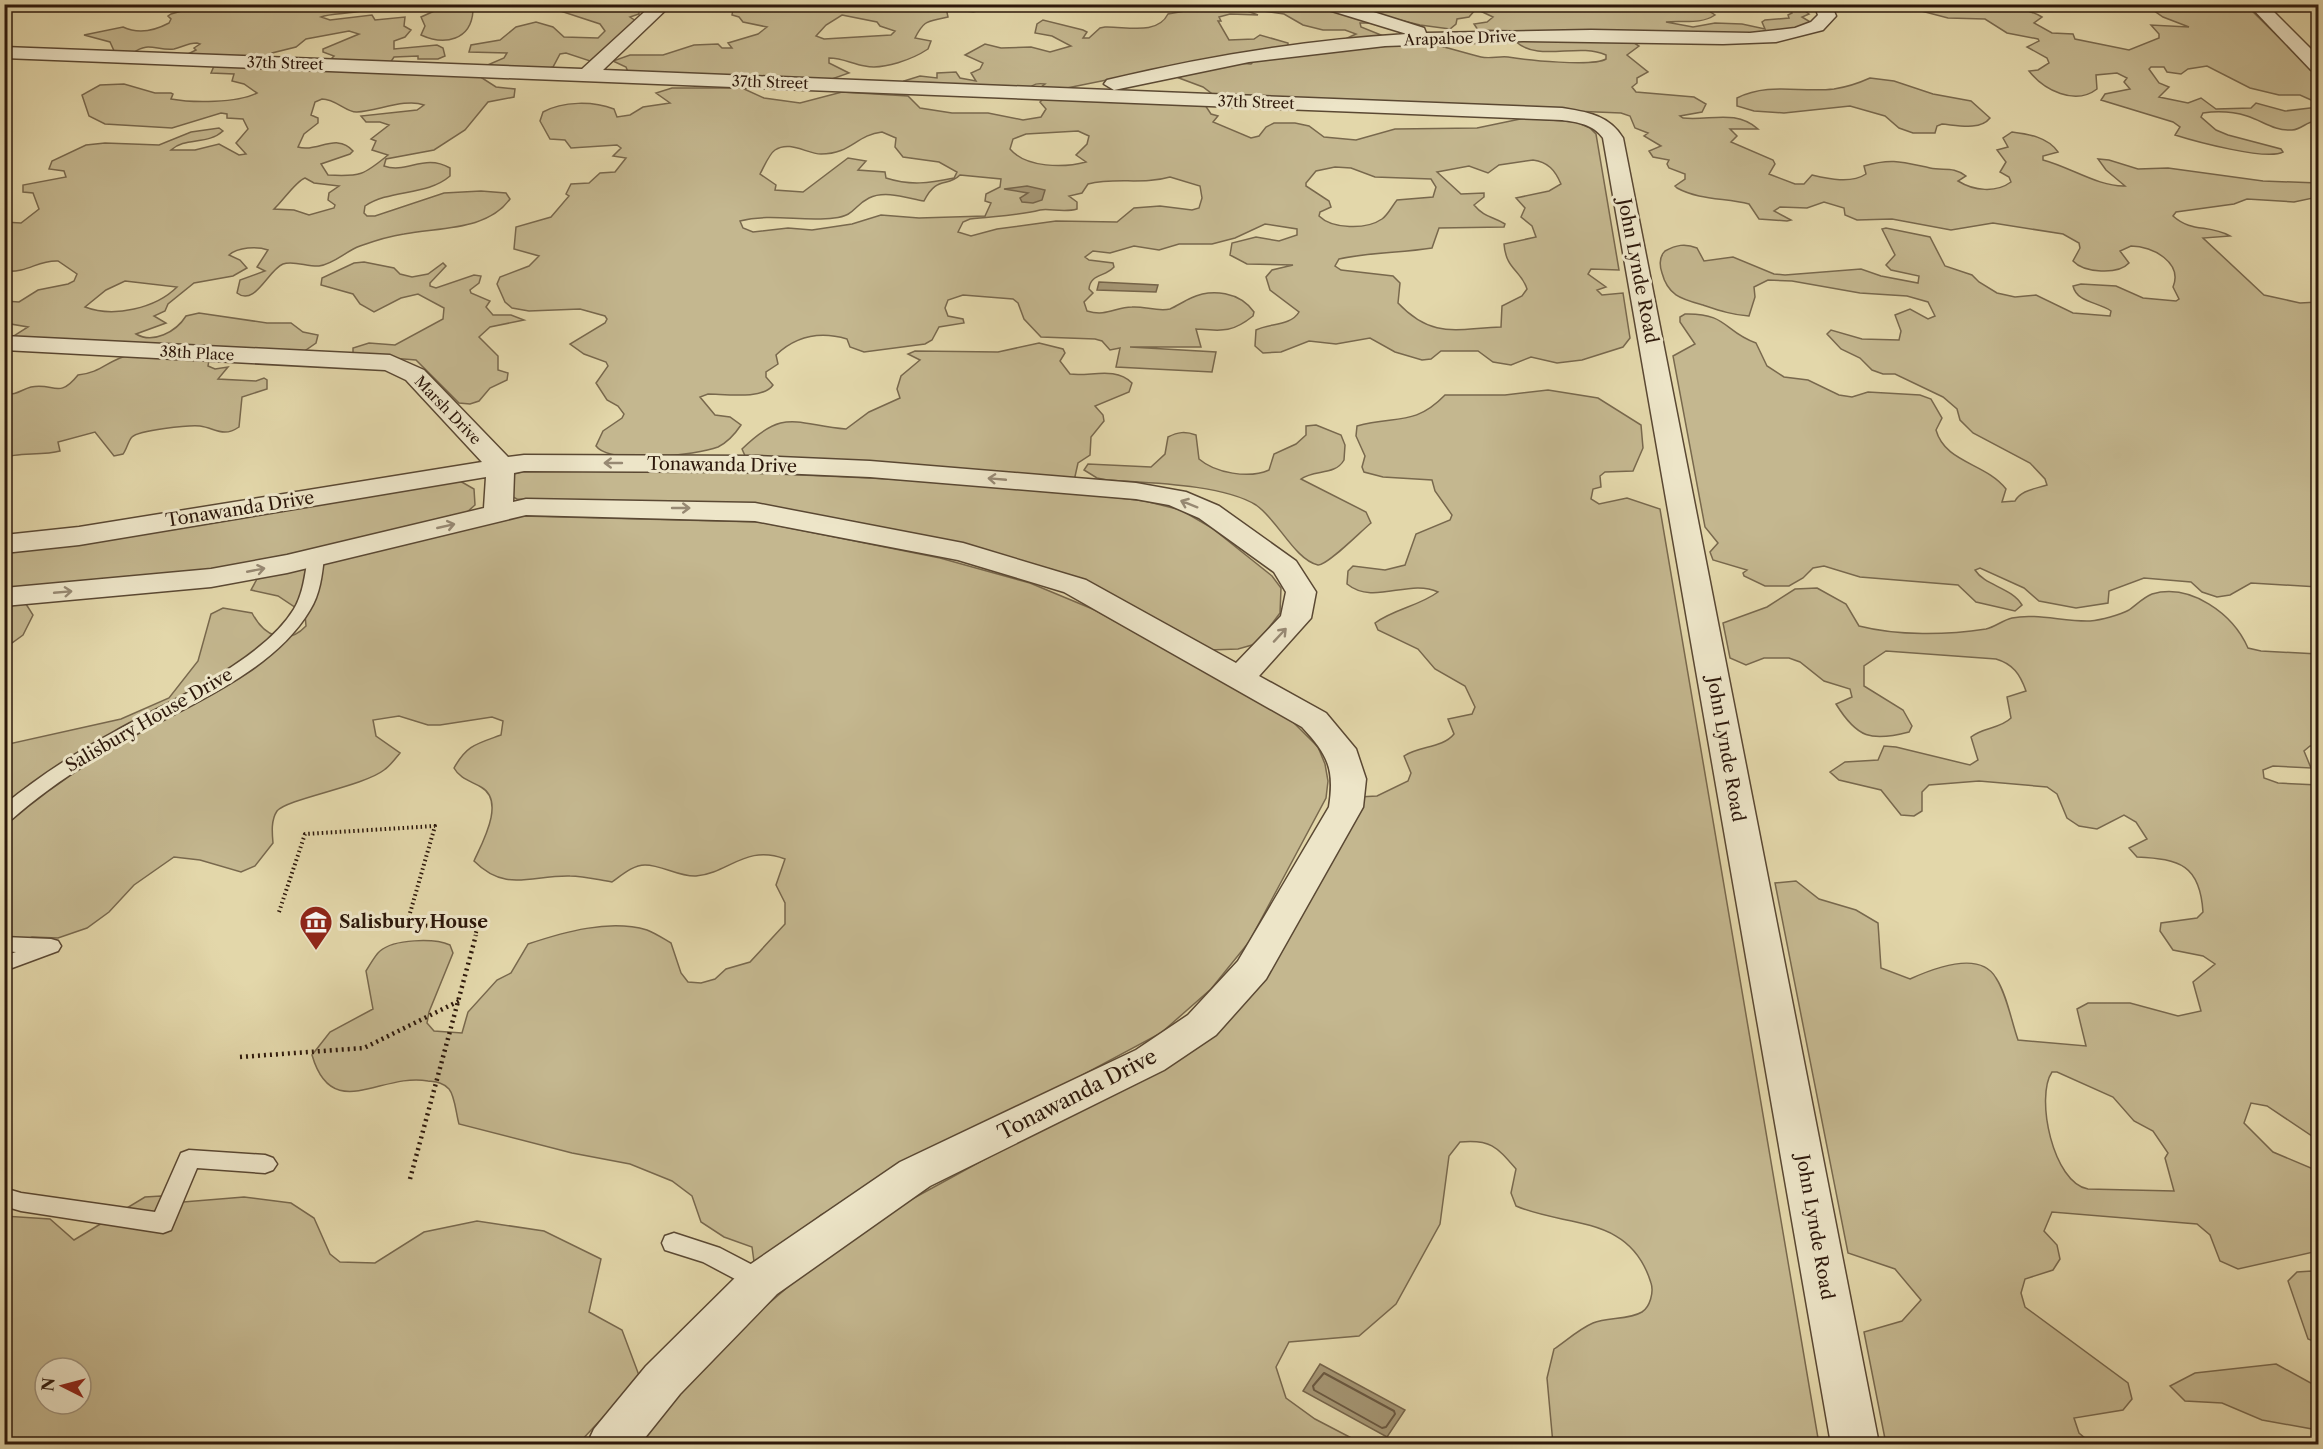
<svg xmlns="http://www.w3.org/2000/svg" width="2323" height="1449" viewBox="0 0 2323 1449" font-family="'Libre Caslon Text',serif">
  <rect width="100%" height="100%" fill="#e3d7aa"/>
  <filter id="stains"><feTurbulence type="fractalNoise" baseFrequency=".00333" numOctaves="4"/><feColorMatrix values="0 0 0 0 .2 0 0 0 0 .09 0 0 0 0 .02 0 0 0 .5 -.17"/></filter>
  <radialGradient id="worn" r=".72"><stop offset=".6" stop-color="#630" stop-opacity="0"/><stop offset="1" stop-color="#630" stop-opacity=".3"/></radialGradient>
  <g fill="#c4b78f" stroke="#78684d" stroke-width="1.5" fill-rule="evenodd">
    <path d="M 252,4 L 306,7 L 311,4 L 374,5 C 367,15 333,12 321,17 L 330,20 L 372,15 L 375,20 L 405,17 L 404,26 L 411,30 L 405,37 L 394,41 L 394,49 L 437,45 L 443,48 L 445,56 L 438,59 L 418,59 L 418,56 L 394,57 L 390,63 L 329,61 L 334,56 L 323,52 L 323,49 L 359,34 L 349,31 L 306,39 L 296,47 L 272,53 L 267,57 L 186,55 L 196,50 L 194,48 L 200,44 L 197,43 C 188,43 182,47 174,49 C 157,51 148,41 133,53 L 115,53 L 110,42 L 84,35 L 123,27 C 138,34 154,31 169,23 L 171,19 L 168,16 L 171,14 L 203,5 Z"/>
    <path d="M 450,4 L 489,5 L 473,11 C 471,40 445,46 421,35 L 425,26 L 421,17 Z"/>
    <polygon points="550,5 608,5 614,8 639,10 639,14 630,17 636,21 590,61 566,53 560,54 553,67 546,69 483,67 504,58 507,53 469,52 471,45 500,40 516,27 536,22 553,27 564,37 598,38 605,31 600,24 551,8"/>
    <path d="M 675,5 L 989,5 C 975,18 962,8 946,8 L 948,17 C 929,22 925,18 915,38 L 931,41 L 928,49 C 913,59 884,70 865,66 C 852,64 843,58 829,58 L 829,63 L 849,73 L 829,80 L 628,72 L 626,67 L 613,61 L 630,55 L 663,55 L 694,45 L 718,44 L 722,48 L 732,48 L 728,43 L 758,34 L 767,27 L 743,22 L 739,17 L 732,15 L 733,9 L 673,6 ZM 842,15 L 877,22 L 880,26 L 895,31 L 891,35 L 824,39 L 816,36 L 826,25 Z"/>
    <path d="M 1199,5 L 1318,5 L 1377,20 L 1378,23 L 1360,23 L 1361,27 L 1381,35 L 1346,41 L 1345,39 L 1356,34 L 1345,30 L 1323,30 L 1303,25 L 1284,14 L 1249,9 L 1247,11 L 1258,15 L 1230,14 L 1219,17 L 1221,21 L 1218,21 L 1229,40 L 1254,39 L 1260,35 L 1288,43 L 1288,48 L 1176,66 L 1062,89 L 1041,87 L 1045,84 C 1037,83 1034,84 1029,88 L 905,83 L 904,81 L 920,76 L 937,78 L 937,73 L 956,72 L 960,78 L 976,81 L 971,73 L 980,69 L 983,63 L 965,55 L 985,44 L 1001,48 L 1031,47 L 1050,52 L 1071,46 L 1052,36 L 1035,33 L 1037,24 L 1043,20 L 1083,30 L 1087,32 L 1083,38 L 1089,38 L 1100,28 L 1105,27 C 1125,26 1157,36 1168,14 L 1196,9 Z"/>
    <path d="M 1338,5 L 1710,5 L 1706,9 L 1715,15 C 1700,25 1682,20 1666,22 L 1693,27 L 1715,23 L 1742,24 L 1765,29 L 1762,22 L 1765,20 L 1789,18 L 1788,15 L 1792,13 L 1785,5 L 1813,5 L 1817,9 L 1805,11 L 1809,14 L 1802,17 L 1812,23 L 1785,32 L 1766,31 L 1764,34 L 1747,33 L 1745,36 L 1478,30 L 1474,24 L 1487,22 L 1493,17 L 1476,9 L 1469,17 L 1457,19 L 1456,24 L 1450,29 L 1420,25 Z"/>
    <path d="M 1919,5 C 1954,6 2014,0 2042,17 L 2034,23 L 2052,33 L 2073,34 L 2075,39 L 2129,50 L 2159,38 L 2159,34 L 2151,25 L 2189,27 L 2163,17 L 2153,10 L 2162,5 L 2246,5 L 2318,76 L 2318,103 L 2300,95 L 2279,95 L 2250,88 L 2207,66 L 2188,69 L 2181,74 L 2167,72 L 2164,67 L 2151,67 L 2149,69 L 2159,83 L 2169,87 L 2159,97 L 2188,103 L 2201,98 L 2216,109 L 2251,108 L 2256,103 L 2285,111 L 2318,107 L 2318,122 C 2306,120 2304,129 2292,130 C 2274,131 2263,121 2247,116 C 2234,112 2217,111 2203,113 L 2201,117 L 2216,130 L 2228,135 L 2281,149 L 2283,152 C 2267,161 2194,141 2175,135 L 2180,127 L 2173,122 L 2101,100 L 2105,94 L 2130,89 L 2124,82 L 2127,78 L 2117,73 L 2096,75 L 2097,89 C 2075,106 2044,90 2029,71 L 2038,70 L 2049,63 L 2047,58 L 2027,47 L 2039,41 L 2038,39 L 2007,33 L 1985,19 L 1948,18 L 1906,7 Z"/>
    <path d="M 1628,39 L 1639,46 L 1627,55 L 1648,72 L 1637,78 L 1637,83 L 1632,87 L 1636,92 L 1694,97 L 1706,104 L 1702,112 L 1680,116 L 1683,118 C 1710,121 1735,109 1758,129 L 1730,129 L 1737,136 L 1731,142 L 1773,160 L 1775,164 L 1769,174 L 1795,184 L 1804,184 L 1812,175 C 1829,179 1851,184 1866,174 L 1864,166 C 1892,158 1902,162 1930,168 C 1944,171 1953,166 1966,176 L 1958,181 C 1974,191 1996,193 2011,182 L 2009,177 L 2000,172 L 2006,162 L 1997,150 L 2008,147 L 2003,138 L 2012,132 C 2028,134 2048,137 2058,152 L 2043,156 L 2043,160 C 2070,167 2099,187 2125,186 L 2106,170 L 2098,159 L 2109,160 L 2138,169 L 2168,168 L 2263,181 L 2318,183 L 2318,197 L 2294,202 L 2247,199 L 2234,204 L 2176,212 L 2173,216 C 2192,233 2208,224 2230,236 L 2203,238 L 2264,295 L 2300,303 L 2318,302 L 2318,587 L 2251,583 L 2230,595 L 2217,597 L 2202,592 L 2191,582 L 2144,578 L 2109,591 L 2108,603 L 2076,608 L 2039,601 L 2024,588 L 1980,568 L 1975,570 C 1985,586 2011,587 2022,605 L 2015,611 L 1976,602 L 1958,585 L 1860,577 L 1824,566 L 1813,568 L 1803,578 L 1789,586 L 1765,586 L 1744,576 L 1743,573 L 1747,570 L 1713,560 L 1710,552 L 1718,543 L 1705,527 L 1673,356 L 1695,344 L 1680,322 L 1680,317 L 1685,314 C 1728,313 1724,332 1756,343 L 1767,366 L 1784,377 L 1808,380 L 1839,395 L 1852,397 L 1868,392 L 1920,395 L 1931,399 L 1942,418 L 1936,430 C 1945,463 1986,463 2006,489 L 2002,502 L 2015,501 C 2021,490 2035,489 2047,485 L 2045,479 L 2030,463 L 1973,433 L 1960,420 L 1957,409 L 1943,397 L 1895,374 L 1883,374 L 1872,370 L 1860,358 L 1841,349 L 1827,334 L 1831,330 L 1862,339 L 1899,340 L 1901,331 L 1895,315 L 1910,309 L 1928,319 L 1935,316 L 1928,302 L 1907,296 L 1860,293 L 1792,281 L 1768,280 L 1754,287 L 1755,297 L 1749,316 C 1732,315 1718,310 1703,305 C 1682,299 1668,296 1662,273 C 1659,264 1659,257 1665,251 C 1676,245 1685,243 1697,248 L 1704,261 L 1733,257 L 1774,274 L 1785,275 L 1861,269 L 1881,276 L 1918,283 L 1919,276 L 1891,270 L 1886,265 L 1895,255 L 1882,229 L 1886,228 L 1930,237 L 1945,266 L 1972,275 L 1979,282 L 1997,293 L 2015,297 L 2036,295 L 2073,313 L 2110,316 L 2111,311 C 2099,302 2077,303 2073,286 L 2081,284 L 2116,286 L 2143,298 L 2176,301 L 2179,299 L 2173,287 C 2183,263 2153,246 2131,246 L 2120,251 L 2129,263 C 2118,275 2084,273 2073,261 L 2080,248 L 2079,243 L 2063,234 L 1993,223 L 1951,230 L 1892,219 L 1857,220 L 1845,215 L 1844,208 L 1824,202 L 1807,208 L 1780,207 L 1774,211 L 1791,220 L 1787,221 L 1759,219 L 1749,204 C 1725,198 1699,200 1677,188 L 1675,186 L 1685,179 L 1685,174 L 1669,168 L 1667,164 L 1669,160 L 1653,157 L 1649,151 L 1661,146 L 1644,136 L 1648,133 L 1635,128 L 1630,116 L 1621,113 L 1215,96 L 1203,87 L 1179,78 L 1189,72 L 1238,63 L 1251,64 L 1255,60 C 1304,54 1352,46 1401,46 C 1410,46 1419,43 1428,44 C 1446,46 1463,53 1481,57 C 1490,59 1499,56 1508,57 C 1526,60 1593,67 1606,59 L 1606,55 C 1577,42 1539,63 1515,41 Z"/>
    <path d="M 214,66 L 479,76 L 496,87 L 515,89 L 514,97 L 488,102 L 465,130 L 434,150 L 386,159 L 384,166 C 407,174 424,153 450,168 L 450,176 C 427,196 390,189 365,206 L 364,213 L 367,216 L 375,216 L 444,193 L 481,191 L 506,193 L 510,199 C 487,231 439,227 404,234 C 390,236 374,241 360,246 C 346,251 334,264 319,266 C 308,267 293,260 283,264 C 268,270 255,307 237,293 L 240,280 L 265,271 L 257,267 L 268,250 C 257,246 238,247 229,255 L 240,260 L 247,268 L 233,276 L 194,283 L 168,304 L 165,311 L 154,316 L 166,323 L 136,334 C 153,344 176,332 186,316 L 199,313 L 267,323 L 291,323 L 303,332 L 318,335 L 316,343 L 303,352 L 12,337 L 28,327 L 5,323 L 5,301 L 19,302 L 38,290 L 68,284 L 74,281 L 77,274 L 58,261 C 37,260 29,273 5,271 L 4,222 L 21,223 L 39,209 L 33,193 L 23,192 L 23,185 L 66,177 L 64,171 L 49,169 L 52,161 L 86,145 L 105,143 L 159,145 L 191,132 L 219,128 L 223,131 C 208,145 185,137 171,150 L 195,150 L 219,144 L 239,155 L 246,154 L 236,143 L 248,129 L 243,119 L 227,118 L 227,114 L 221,113 L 172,128 L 105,124 L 89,116 L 82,95 L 100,85 L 124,84 L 155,93 L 171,93 L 173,94 L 171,99 C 193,103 237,103 257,93 L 244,84 L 232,81 L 234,74 L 211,73 ZM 322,99 C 336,99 347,113 357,112 C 377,111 406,98 424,105 L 417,110 L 361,116 L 366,122 L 380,122 L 389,125 L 371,139 L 376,141 L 372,150 L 388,155 C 364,175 360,177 328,175 L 321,164 L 350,154 L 353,151 C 337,132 316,153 298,147 L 304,134 L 318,123 L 318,118 L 311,115 L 315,102 ZM 305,178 L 314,183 L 339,186 L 329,193 L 328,200 L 335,205 L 334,208 L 309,215 L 294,210 L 274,209 C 283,201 296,181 305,178 ZM 125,281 L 177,287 C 156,308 114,318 85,307 L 106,290 Z"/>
    <path d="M 1870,78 L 1894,81 L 1933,94 L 1971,101 L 1990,118 C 1980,131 1956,125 1942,124 L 1937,126 L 1935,133 L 1913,133 L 1899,128 L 1885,116 L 1850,106 L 1784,113 L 1754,111 L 1737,106 L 1737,98 C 1769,82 1800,93 1834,89 C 1847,87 1859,83 1870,78 Z"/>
    <path d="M 672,88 L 742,88 L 764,98 L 800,103 L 842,92 L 908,96 L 920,108 L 952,113 L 988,113 L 1023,120 L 1041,117 L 1046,109 L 1040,102 L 1044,98 L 1205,105 L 1211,114 L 1218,116 L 1213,122 L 1251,138 L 1259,136 L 1266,127 L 1274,123 L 1295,123 L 1309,126 L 1324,137 L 1356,140 L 1395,129 L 1477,128 L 1525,118 L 1576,122 L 1590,128 L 1596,134 L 1619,270 L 1591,269 L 1588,274 L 1606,287 L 1597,290 L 1602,295 L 1623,293 L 1630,338 L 1623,347 L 1582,360 L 1557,363 L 1531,357 L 1511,365 L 1493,362 L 1478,351 L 1441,351 L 1431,359 L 1422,360 L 1395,352 L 1370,338 L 1336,344 L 1309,341 L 1281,352 L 1263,353 L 1255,346 L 1256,330 C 1269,323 1291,326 1299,312 L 1270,290 L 1266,277 L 1272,270 L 1293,265 L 1247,264 L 1230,255 L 1232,243 L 1256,237 L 1279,241 L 1297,235 L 1297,229 L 1265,224 L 1235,238 L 1212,244 L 1179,244 L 1159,250 L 1134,246 L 1110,253 L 1093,251 L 1085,257 L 1089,260 L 1113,263 L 1114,267 C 1105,277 1090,274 1089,289 L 1093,293 L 1084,302 L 1087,311 C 1107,317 1115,307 1132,307 C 1144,306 1158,312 1170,309 C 1177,306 1184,301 1191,298 C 1212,288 1240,292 1254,312 L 1253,316 C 1232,333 1222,331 1196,329 L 1201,347 L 1130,347 L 1216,352 L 1212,372 L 1116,367 L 1120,348 L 1110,350 L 1102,341 L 1095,339 L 1041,337 L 1024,319 L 1018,303 L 1013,299 L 963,295 L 948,300 L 945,308 L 948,316 L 963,319 L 964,323 L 939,327 L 932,340 L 925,344 L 864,352 L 850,347 L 847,339 C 820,331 796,336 776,355 L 778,364 L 766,372 L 766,377 L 773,385 C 763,400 724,394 708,394 L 700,397 L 715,415 L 730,417 L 741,425 C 735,434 728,442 718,447 C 697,455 610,465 596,446 L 603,431 L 622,418 L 624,414 L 618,406 L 607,400 L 596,383 L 608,366 L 606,362 L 584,354 L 570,344 L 605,323 L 607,319 L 605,316 L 580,309 L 529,311 L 512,308 L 505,302 L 497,284 L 500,277 L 529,266 L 539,256 L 514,249 L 516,227 L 551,217 L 569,196 L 566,194 L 571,184 L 589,183 L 600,173 L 615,172 L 626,158 L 613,156 L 621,148 L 617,145 L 571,148 L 565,140 L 550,139 L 540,121 L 543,112 C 563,101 593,101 614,109 L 617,117 L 630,115 L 643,107 L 670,103 L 656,93 ZM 1078,131 L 1089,136 L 1087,144 L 1076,155 L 1086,162 C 1064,168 1026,168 1010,149 L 1013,139 L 1026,134 ZM 882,132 L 896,138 L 895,147 L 903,157 L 939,162 L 957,172 L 954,178 C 929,183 911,186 886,178 L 885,172 L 858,170 L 866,161 L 848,158 L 803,192 L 775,190 L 776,185 L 760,174 C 764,167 769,154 775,150 C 790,140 807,154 821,154 C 851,154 856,135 882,132 ZM 1533,160 C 1548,162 1555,170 1561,184 L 1549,191 L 1516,198 L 1525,208 L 1521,217 L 1532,226 L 1536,237 L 1504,244 C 1506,270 1521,270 1527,289 L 1522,296 L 1502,306 L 1501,327 C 1458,328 1433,340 1398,303 L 1400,283 L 1393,276 L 1341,270 L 1335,266 L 1339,259 C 1370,252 1401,253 1432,248 L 1439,228 L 1504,227 L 1505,224 C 1492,216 1485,218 1474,205 L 1484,197 L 1484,193 L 1461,194 L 1437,172 L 1469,166 L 1488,173 L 1499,165 ZM 1335,167 L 1351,168 L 1375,177 L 1431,179 L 1436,187 L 1433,197 L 1397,200 C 1392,206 1388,215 1382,219 C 1366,230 1332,229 1319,216 L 1320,212 L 1331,207 L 1329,201 L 1306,186 L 1306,183 L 1316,171 ZM 960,175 L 1001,179 L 1000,187 L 986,194 L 985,201 L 991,203 L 985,216 L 919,218 L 881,215 L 852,224 L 812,230 L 788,228 L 753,232 L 743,228 L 740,221 C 771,213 803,222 834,218 C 855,216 853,206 869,198 C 885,190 907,198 924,201 C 937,175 947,188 960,175 ZM 1170,177 L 1200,186 L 1202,198 L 1199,208 L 1192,210 L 1160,206 L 1134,208 L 1117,222 L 1056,221 L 997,229 L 971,236 L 958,232 L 963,222 L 970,219 C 994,216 1017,216 1040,210 C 1049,208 1064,213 1077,209 L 1077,202 L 1069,196 L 1082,193 L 1088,184 C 1115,177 1143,185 1170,177 Z"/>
    <polygon points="364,262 394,268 400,274 412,277 428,274 443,263 446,266 430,283 430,286 436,288 474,275 481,276 479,283 470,290 471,293 490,301 486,307 493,315 511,315 524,320 490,327 479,337 498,356 498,370 508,373 507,380 490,388 479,401 470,404 459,403 416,360 353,355 353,348 369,343 395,345 443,319 444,308 418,294 401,298 374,312 360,304 353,294 321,285 322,278 354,263"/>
    <path d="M 1039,343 L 1063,349 L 1065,353 L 1060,361 L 1070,374 C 1090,377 1115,366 1132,383 L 1129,392 L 1095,406 L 1103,415 L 1104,421 L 1091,437 L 1090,455 L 1078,463 L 1074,481 L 746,458 L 742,449 C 784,408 794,424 846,429 L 869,412 L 900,398 L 897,389 L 901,376 L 920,360 L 908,354 L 915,351 L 998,352 Z"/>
    <path d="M 129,355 L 209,360 L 208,366 L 215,369 L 228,367 L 218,379 L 256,381 L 264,378 L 267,380 L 267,389 L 242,397 L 239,427 C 223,438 215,428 200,426 C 189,425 139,430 132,437 C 128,441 127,449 123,454 L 114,456 L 95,432 L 58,442 L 60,451 C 43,456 14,452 5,458 L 4,393 C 17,396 20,390 31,387 C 54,382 58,400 78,375 C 101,373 108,360 129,355 Z"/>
    <path d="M 1548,390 L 1598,398 L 1641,425 L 1643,448 L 1633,471 L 1605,472 L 1600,476 L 1601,487 L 1593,489 L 1591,499 L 1599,504 L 1627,498 L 1660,509 L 1819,1444 L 1553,1444 L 1547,1378 L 1554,1349 C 1566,1341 1579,1329 1593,1323 C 1607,1317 1629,1320 1642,1312 C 1650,1307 1654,1292 1651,1283 C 1630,1214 1567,1228 1516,1206 L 1511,1193 L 1516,1169 C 1497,1147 1491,1139 1460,1142 L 1449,1156 L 1440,1224 L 1396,1304 L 1359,1336 L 1289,1342 L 1276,1367 L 1286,1398 L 1315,1419 L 1361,1443 L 1416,1444 L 633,1444 L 746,1323 L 804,1273 L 881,1216 L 1183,1051 L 1358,797 L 1377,796 L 1408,781 L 1411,773 L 1404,756 C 1419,746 1443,748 1454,734 L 1448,719 L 1472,714 L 1475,707 L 1465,686 L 1435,669 L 1418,649 L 1378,630 L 1375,623 C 1394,609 1419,606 1438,592 C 1409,578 1374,606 1347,584 L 1348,571 L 1353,566 L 1385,570 L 1405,565 L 1416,534 L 1450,520 L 1452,515 L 1435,491 L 1432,480 L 1383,477 L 1364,472 L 1362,467 L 1365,456 L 1356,436 L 1357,426 C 1395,415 1414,427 1445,395 L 1505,395 Z"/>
    <path d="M 1316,425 L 1341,435 L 1345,445 L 1344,460 C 1335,476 1314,469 1301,479 L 1366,512 L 1371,523 C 1361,531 1327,566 1318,565 C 1295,560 1277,519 1256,505 C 1222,484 1148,483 1107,480 L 1097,478 L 1084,470 L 1088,464 L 1151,467 L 1165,454 L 1168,437 C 1178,432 1185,431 1196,435 L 1199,459 C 1215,473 1249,479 1269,470 L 1274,454 L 1296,444 L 1306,435 L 1306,426 Z"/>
    <path d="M 528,470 C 734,471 940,476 1145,501 L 1181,510 L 1212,528 L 1272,576 L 1281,588 L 1280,613 L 1261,638 L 1252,645 L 1238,649 L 1209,650 L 1093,590 L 888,532 L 517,499 L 511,496 L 511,475 Z"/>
    <polygon points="460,481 474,489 475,505 466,513 447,519 206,573 5,591 5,552"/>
    <path d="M 522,516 L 759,522 L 940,558 L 1030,583 L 1095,610 L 1290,719 L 1318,747 L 1325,764 L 1328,781 L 1326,798 L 1249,942 L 1211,989 L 1161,1033 L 821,1215 L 755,1269 L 752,1247 L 724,1237 L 701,1222 L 692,1196 L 672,1181 L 630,1164 L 572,1153 L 459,1124 C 456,1114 455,1096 449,1089 C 443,1082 435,1082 428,1081 C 381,1072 332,1124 312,1055 L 330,1032 L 373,1009 L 366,971 C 370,965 375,955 380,951 C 394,939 434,938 450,945 L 453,953 L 429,1012 L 427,1023 L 434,1031 L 462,1033 L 468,1012 L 497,980 L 511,973 L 528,944 C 564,932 609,919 647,930 C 655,933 664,939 671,943 L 681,973 L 688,982 L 701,983 L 715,979 L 726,969 L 750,962 L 785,924 L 785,903 L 776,885 L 785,859 C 746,844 729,873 696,876 C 679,877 662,865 645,865 C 633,865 622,875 612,882 C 599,880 584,876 570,876 C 531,875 506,893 474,861 C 482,843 506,801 481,787 C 471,781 460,779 454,768 C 467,745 476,744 501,735 L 503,721 L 492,717 L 440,725 L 428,725 L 399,716 L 373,720 L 376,736 L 400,753 C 395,759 390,766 384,770 C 364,786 286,799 277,811 C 271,820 272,832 273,843 L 255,866 L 241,872 L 200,860 L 174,857 L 134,885 L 109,912 L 87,928 L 58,938 L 32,937 L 5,949 L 4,745 L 121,719 L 169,698 L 198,661 L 211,614 L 223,608 L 252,613 C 264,636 286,647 306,626 L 305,614 L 278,596 L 251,590 L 257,579 Z"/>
    <path d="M 1817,588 L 1846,604 L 1859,626 C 1898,636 1947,635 1986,629 C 1995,627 2003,620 2012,618 C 2036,613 2065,622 2090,621 C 2101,620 2120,615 2129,610 C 2136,605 2144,597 2152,594 C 2191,583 2233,614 2248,648 L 2261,651 L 2318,654 L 2318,746 L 2310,746 L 2304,751 L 2311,768 L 2273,766 L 2263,770 L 2264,778 L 2278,783 L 2318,785 L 2318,1140 L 2267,1106 L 2251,1103 L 2244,1123 L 2273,1152 L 2318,1171 L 2318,1251 L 2238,1269 L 2220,1261 L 2210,1235 L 2197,1224 L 2052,1212 L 2044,1231 L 2057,1245 L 2060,1259 L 2053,1270 L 2025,1279 L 2021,1293 L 2025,1307 L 2128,1383 L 2132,1399 L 2123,1410 L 2074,1418 L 2079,1433 L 2092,1444 L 1886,1444 L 1864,1332 L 1902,1321 L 1921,1300 L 1895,1269 L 1848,1253 L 1775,883 L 1796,881 L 1819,899 L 1856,910 L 1878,923 L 1881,968 L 1910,979 C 1932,969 1980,950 1996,978 C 2007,995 2011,1020 2018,1040 L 2086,1046 L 2077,1009 L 2088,1003 L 2130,1003 L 2178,1016 L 2201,1011 L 2193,982 L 2215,964 L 2203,956 L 2173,950 L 2160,931 L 2161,923 L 2197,918 L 2203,912 C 2200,865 2180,859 2137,857 L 2129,848 L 2147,839 L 2136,822 L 2124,815 L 2097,829 L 2079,826 L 2067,818 L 2057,794 L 2047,787 L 1979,781 L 1929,785 L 1922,792 L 1922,811 L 1914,816 L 1901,815 L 1881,790 L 1839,780 L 1830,772 L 1845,762 L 1878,760 L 1884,746 L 1896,747 L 1970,765 L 1978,760 L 1971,737 C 1983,727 2000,729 2011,718 L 2007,697 L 2026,691 C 2020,674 2013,664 1996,659 L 1886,651 L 1864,666 L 1864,686 L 1903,710 L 1912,726 L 1909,732 C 1871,742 1857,738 1836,704 L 1852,697 L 1850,689 L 1824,681 L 1800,662 L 1789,658 L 1764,658 L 1746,665 L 1730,658 L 1723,623 L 1767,607 L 1795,589 ZM 2052,1072 L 2057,1072 L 2113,1097 L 2134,1121 L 2153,1131 L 2168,1153 L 2165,1158 L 2174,1191 L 2088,1189 C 2053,1183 2035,1097 2052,1072 Z"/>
    <polygon points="26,604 33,615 23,635 5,648 5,605"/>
    <path d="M 161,1196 L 171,1203 L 244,1197 L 291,1203 L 314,1218 L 330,1254 L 340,1262 L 375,1263 L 424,1232 L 477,1221 L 544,1231 L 601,1259 L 589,1312 L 622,1330 L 640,1378 L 578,1444 L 5,1444 L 4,1216 L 50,1219 L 74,1240 L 145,1197 ZM 45,1368 L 81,1368 L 81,1404 L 45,1404 Z"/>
    <polygon points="2312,1271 2318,1272 2318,1343 2308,1339 2288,1281 2297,1272"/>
    <polygon points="2276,1364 2318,1387 2318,1430 2262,1420 2222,1403 2185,1401 2170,1386 2195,1373"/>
  </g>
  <g fill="#a59674" stroke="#75644a" stroke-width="1.5">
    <polygon points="1027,186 1045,190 1042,200 1033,203 1022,202 1020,198 1028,193 1004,189"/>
    <polygon points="1099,282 1158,285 1156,292 1097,290"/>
    <polygon points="1320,1364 1405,1410 1387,1437 1303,1391"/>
  </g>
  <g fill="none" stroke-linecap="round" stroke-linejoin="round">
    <polygon stroke="#695740" stroke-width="2" points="1324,1373 1394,1411 1395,1414 1386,1427 1382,1428 1314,1390 1313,1386"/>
    <defs>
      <g id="lane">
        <path d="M 316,552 L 324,557 C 322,575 320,594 310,610 C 273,673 184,707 122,742 C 83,765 45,790 11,820 L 4,822 L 4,805 C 38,777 75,753 114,732 C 167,702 262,662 294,609 C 303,594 305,575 308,557 Z"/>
        <polygon points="4,937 51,939 58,941 61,946 58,951 4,971 4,956 16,952 4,951"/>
        <polygon points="189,1150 265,1155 273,1158 277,1164 273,1170 265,1173 197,1168 171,1230 163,1233 21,1211 4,1206 4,1188 21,1193 155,1212 181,1153"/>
        <polygon points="674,1233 720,1248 770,1274 773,1281 770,1288 761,1291 752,1288 703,1262 665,1250 662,1243 665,1236"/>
      </g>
      <g id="street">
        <path d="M 653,4 L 672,4 L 603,70 L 1562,108 C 1587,112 1609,115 1623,138 L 1879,1444 L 1831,1444 L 1603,138 C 1593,124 1577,122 1562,120 L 4,58 L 4,47 L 582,69 Z"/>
        <path d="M 1320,4 L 1348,4 L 1424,28 L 1426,33 L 1591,30 L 1750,33 L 1795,28 L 1811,22 L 1818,15 L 1814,4 L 1831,4 L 1836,16 L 1823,30 L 1776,42 L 1723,44 L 1523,41 L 1385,46 L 1249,62 L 1114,90 L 1104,84 L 1107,80 C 1206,56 1306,40 1407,34 L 1322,8 Z"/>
        <polygon points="2248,4 2266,4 2318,56 2318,71 2311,70"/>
        <path d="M 4,336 L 390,355 L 424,370 L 508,457 L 524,455 L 758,456 L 870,461 L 1136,483 L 1186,492 L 1219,506 L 1296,561 L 1316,592 L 1311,618 L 1259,676 L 1326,713 L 1356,749 L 1366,779 L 1363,807 L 1266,979 L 1216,1035 L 1164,1070 L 930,1186 L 777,1294 L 680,1394 L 640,1444 L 587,1444 L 594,1429 L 646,1366 L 745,1268 L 900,1162 L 1136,1050 L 1188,1015 L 1238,961 L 1329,807 C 1335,769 1328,755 1302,727 L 1064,592 L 958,560 L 755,521 L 526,515 L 287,573 L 211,587 L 4,606 L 4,588 L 211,569 L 287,555 L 484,508 L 486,477 L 79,545 L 4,553 L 4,535 L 79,527 L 482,462 L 406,380 L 385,370 L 4,350 ZM 524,471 L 758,472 L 870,477 L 1136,499 L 1169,505 L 1199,518 L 1274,572 L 1286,592 L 1281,616 L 1236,663 L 1086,580 L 963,543 L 755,503 L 526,499 L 513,502 L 514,473 Z"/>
      </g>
    </defs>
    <use href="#lane" stroke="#5a4833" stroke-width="3"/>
    <use href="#street" stroke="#5a4833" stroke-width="3"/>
    <polyline stroke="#2d180b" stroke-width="4" stroke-dasharray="1.5 3" stroke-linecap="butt" points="279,912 305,834 435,826 406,927 479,922 475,936"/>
    <g stroke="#2d180b" stroke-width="4.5" stroke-dasharray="2 4" stroke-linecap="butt">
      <polyline points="240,1057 364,1048 459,1001"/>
      <polyline points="410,1179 476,935"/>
    </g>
    <use href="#lane" fill="#ede5c8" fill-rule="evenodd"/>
    <use href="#street" fill="#ede5c8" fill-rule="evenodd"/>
  </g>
  <defs><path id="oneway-shaft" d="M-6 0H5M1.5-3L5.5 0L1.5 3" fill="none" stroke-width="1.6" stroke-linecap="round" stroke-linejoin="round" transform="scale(1.5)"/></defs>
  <g stroke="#978973">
    <use href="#oneway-shaft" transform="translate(613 463) rotate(-180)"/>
    <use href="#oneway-shaft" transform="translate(997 479) rotate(-175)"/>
    <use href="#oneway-shaft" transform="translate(1189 504) rotate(-158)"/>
    <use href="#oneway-shaft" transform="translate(681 508)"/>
    <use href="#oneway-shaft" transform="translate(446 526) rotate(-13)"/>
    <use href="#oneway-shaft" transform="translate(256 570) rotate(-11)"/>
    <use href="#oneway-shaft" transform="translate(63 592) rotate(-5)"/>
    <use href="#oneway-shaft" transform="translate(1280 635) rotate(-47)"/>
  </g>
  <defs>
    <symbol id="museum-pin" viewBox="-11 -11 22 30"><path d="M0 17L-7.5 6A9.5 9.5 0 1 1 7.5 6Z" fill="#8f2418" stroke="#ede5c8"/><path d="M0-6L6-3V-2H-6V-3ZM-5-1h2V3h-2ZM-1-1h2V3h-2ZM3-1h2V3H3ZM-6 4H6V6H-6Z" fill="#fff"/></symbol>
  </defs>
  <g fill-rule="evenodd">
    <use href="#museum-pin" x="297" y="903" width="38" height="52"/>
  </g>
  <g text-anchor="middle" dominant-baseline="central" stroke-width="6" stroke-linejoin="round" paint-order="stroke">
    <g font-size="15" fill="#2d180b" stroke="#ede5c8">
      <text transform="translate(1460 38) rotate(-2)">Arapahoe Drive</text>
      <text transform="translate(285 63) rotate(2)">37th Street</text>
      <text transform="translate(770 82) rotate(2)">37th Street</text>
      <text transform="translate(1256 102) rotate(2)">37th Street</text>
      <text transform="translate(197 353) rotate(3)">38th Place</text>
      <text transform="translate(448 410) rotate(46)">Marsh Drive</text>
    </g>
    <g font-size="18" fill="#2d180b" stroke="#ede5c8">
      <text transform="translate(1638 271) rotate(79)">John Lynde Road</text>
      <text transform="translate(722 465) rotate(1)">Tonawanda Drive</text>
      <text transform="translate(240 509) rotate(-9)">Tonawanda Drive</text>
      <text transform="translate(149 720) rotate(-30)">Salisbury House Drive</text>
      <text transform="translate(1726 749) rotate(80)">John Lynde Road</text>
      <text transform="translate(1815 1227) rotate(80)">John Lynde Road</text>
    </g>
    <g font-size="18" font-weight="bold" fill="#2d180b" stroke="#ede5c8" text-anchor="start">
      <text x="339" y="922">Salisbury House</text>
    </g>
    <g font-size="21" fill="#2d180b" stroke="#ede5c8">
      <text transform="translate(1077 1094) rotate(-27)">Tonawanda Drive</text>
    </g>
  </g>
  <rect width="2323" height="1449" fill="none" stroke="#e3d7aa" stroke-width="24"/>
  <rect x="6" y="6" width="2311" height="1437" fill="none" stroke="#2d180b" stroke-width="3"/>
  <rect x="12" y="12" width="2299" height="1425" fill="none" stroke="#2d180b" stroke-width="1.5"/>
  <g transform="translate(63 1386) rotate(276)"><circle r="28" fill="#ede5c8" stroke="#a0937c" stroke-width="1.5"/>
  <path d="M0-4.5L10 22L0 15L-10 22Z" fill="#8f2418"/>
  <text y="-9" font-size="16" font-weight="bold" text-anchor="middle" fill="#2d180b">N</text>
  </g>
  <rect width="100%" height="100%" filter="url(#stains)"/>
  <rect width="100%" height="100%" fill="url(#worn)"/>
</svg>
